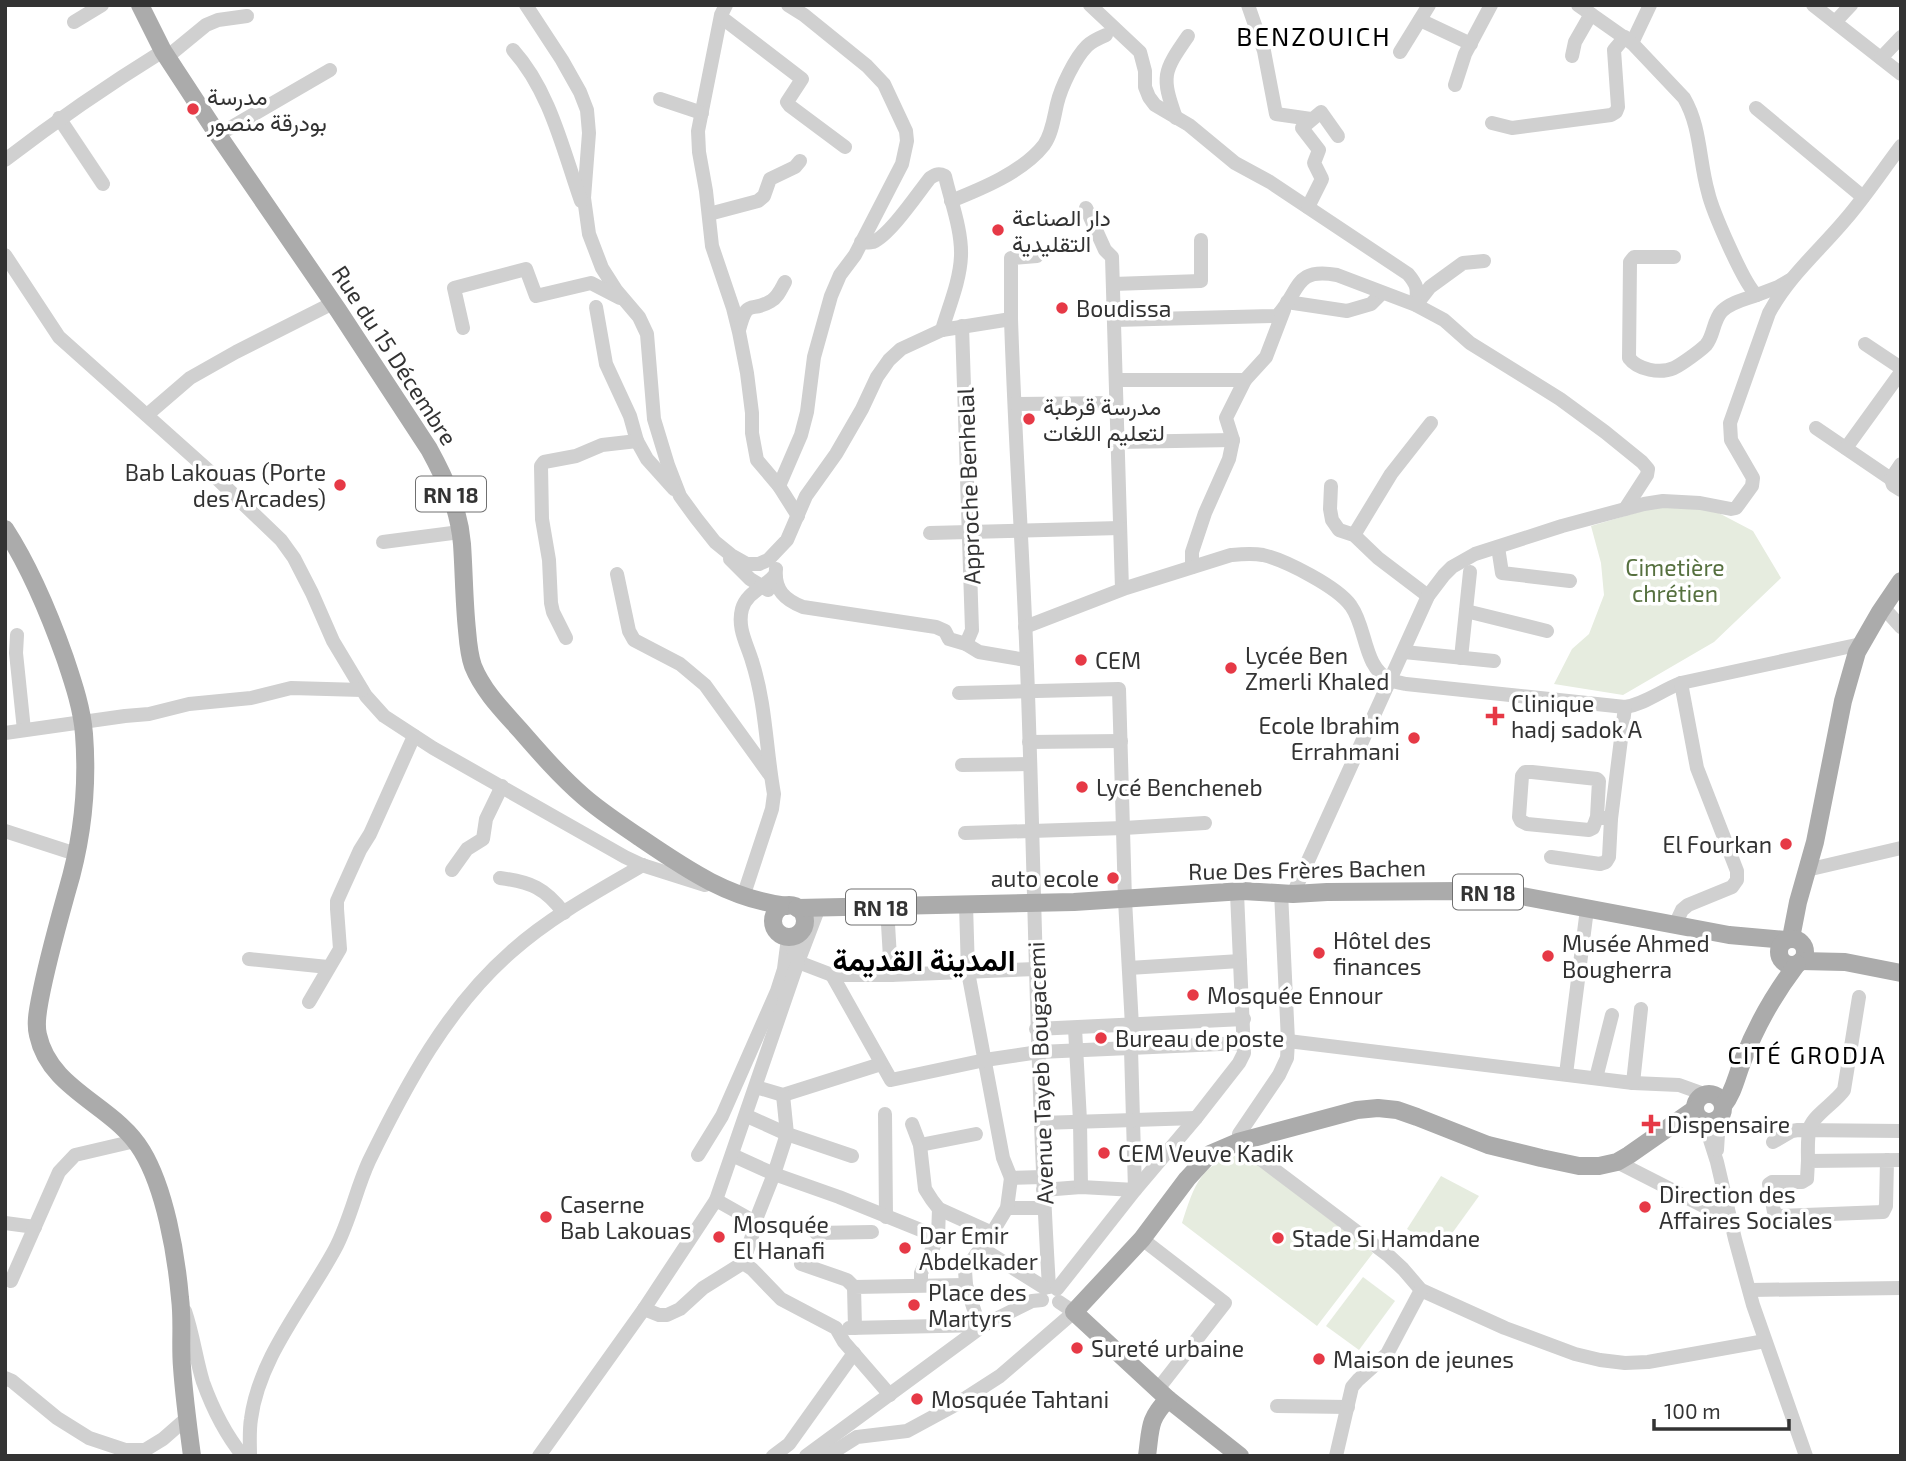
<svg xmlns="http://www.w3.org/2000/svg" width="1906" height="1461" viewBox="0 0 1906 1461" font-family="'Exo 2',Vazirmatn,sans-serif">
  <rect width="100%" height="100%" fill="#fff"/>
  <g fill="#e6ecdf">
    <polygon points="1656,507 1713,510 1753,531 1781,578 1714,642 1623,695 1554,684 1572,649 1589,634 1604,595 1601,563 1591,526"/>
    <path d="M 1245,1154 L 1373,1253 L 1317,1326 L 1182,1223 C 1194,1186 1201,1160 1245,1154 Z"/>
    <polygon points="1441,1176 1479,1196 1440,1250 1407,1229"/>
    <polygon points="1363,1277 1395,1301 1359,1350 1326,1326"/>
  </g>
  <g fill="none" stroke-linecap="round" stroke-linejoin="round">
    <g stroke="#d0d0d0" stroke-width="14">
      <polyline points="526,5 562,60 580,92 587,110 589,133 584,198 589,234 602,268 616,290 639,317 647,334 654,419 668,465 680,496 696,518 715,542 731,555 747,564 759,564 768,560 787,540 806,496 836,454 862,409 877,377 889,360 901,349 942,330 1011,319"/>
      <polyline points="726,5 721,15 698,131 699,152 706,191 712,246 733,308 739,332 747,373 752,413 752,433 757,460 779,486 798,516"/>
      <path d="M 1090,5 L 1140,52 L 1145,71 L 1145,87 L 1149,97 L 1155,105 L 1189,125 L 1235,163 L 1270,182 L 1408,274 C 1419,287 1417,290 1416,305 L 1430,287 L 1463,263 L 1484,261"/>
      <polyline points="1248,5 1264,51 1276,114 1311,119"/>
      <polyline points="1578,5 1632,43 1650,5"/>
      <polyline points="1813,5 1901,74"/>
      <polyline points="721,17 802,79 787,102 790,106 845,147"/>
      <polyline points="1420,20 1471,44"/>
      <polyline points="74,22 102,5"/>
      <polyline points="1835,22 1851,5"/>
      <path d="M 1632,43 L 1684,98 C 1701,127 1699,161 1708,192 C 1712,210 1745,287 1757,295 L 1778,287 L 1790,280"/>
      <path d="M 513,50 C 550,91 563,150 581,201"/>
      <polyline points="1400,52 1429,5"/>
      <polyline points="1572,56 1575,42 1591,14"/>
      <polyline points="167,57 206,25 218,20 247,16"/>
      <polyline points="1881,58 1901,37"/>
      <polyline points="1455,85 1465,54 1491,5"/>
      <polyline points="660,99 702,113"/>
      <polyline points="1756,108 1863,197"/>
      <polyline points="59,118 103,184"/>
      <path d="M 1176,118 C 1161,76 1163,72 1188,36"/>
      <polyline points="1492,123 1512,128 1611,115 1616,112 1618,107 1614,50 1625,37"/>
      <polyline points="218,135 330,70"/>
      <path d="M 5,160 C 57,120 108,85 163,51"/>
      <path d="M 951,201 C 981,189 1023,172 1044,145 C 1052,134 1054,117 1057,104 C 1061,87 1075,58 1087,46 C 1092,41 1099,38 1106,35"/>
      <polyline points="1308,207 1322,179 1314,163 1319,150 1302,128 1321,112 1338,136"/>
      <polyline points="1086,208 1105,250 1112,257 1122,589"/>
      <polyline points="709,214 758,201 764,196 770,179 795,167 800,161"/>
      <path d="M 861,242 C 866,242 868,243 873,242 C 890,235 918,193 930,178 C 936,174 939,173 945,176 C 951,202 962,230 961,256 C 960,281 949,306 942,330"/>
      <polyline points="5,255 59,337 209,471 281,540 294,558 312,593 333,641 366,696 384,716 433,748 625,857 642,865 705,885"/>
      <path d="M 1037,256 L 1011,258 L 1011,319 C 1015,444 1024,569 1028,694 C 1035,892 1037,1089 1049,1287"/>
      <path d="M 1674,257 L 1634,257 L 1630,262 L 1629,358 C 1638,370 1660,374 1674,368 C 1682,364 1700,351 1706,345 C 1714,336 1713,320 1722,311 C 1731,302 1746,299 1757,295"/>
      <polyline points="1113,284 1201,281 1201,240"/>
      <polyline points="1287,302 1347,311 1371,304 1382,293"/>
      <polyline points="596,307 606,364 630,416 637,441 647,459 674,489"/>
      <path d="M 1114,320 L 1277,316 C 1301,291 1293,267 1337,275 L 1416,305 L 1444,320 L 1470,343 L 1560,399 L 1605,432 L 1642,462 L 1648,469 L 1647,475 L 1625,509"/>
      <polyline points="962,326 972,630 966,644"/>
      <polyline points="463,328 454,288 526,269 536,296 591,283 620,298"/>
      <path d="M 739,330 C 748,296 750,314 771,301 C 778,297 781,289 785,282"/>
      <polyline points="1865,344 1901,368"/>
      <polyline points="1116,380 1245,380"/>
      <polyline points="1015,404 1116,403"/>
      <polyline points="147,415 190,378 236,352 333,303"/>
      <polyline points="1816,428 1891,479 1901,464"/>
      <polyline points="1118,442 1233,440"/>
      <polyline points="1846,448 1901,372"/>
      <polyline points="1900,480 1891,479 1893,485 1901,490"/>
      <polyline points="779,486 801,435 807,412 814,357 831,296 840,275 855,255 902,164 907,141 906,131 884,84 867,66 804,15 788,5"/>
      <polyline points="1331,486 1330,509 1332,520 1339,530 1354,535 1378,558 1428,596"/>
      <polyline points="930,533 1120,528"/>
      <polyline points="1354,535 1391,474 1431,423"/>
      <polyline points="383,542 460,532"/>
      <polyline points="1498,547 1502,573 1570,581"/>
      <polyline points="730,559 750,579 768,590"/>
      <polyline points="1192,567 1192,552 1205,513 1229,459 1233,440 1226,418 1245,380 1266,357 1284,310"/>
      <path d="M 776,569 C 774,590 785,600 803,607 L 936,627 L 945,631 L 949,639 L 966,644 L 979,652 L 1026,660"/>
      <polyline points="617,574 629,631 634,640 680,664 705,685 770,775"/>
      <polyline points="1883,607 1901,627"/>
      <polyline points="1466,611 1547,631"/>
      <path d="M 1025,627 L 1126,588 L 1231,555 C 1242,554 1252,553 1263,555 C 1285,560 1338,587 1351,606 C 1367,628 1363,667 1390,680 C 1395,682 1401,683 1406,684 L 1625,707 C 1645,704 1662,690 1681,683 L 1861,644"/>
      <polyline points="17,635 16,653 24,730"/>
      <polyline points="566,638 553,612 551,603 549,560 542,519 541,466 544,462 576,456 602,445 637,441"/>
      <polyline points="1404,652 1494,661"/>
      <polyline points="1461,658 1470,572"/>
      <polyline points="959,693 1119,689 1125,900 1132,1026 1131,1049 1135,1190 1081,1187 1043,1190"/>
      <polyline points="5,733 125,716 149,714 189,704 251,698 291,688 362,690"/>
      <polyline points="1029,742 1121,741"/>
      <polyline points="962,765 1030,764"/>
      <polyline points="1597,817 1599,781 1597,779 1532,772 1525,772 1522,776 1519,817 1521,821 1527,824 1589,830 1593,828 1597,817 1611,819"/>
      <polyline points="5,831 76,854"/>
      <polyline points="965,833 1124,828 1205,823"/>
      <polyline points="1551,857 1600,864 1606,862 1609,857 1611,819 1625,707"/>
      <polyline points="1811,869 1901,848"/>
      <polyline points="452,870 467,849 483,839 486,819 502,786"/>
      <path d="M 500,878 C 531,882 545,888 564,913"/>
      <polyline points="1281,892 1288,1041 1287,1058 1279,1075 1239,1134 1238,1142 1389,1256 1403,1269 1421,1290 1505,1328 1575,1354 1600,1360 1625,1363 1648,1362 1765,1341"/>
      <path d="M 734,894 L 743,897 L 772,809 L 774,794 C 766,750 766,704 752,661 C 747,644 737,628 742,609 C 747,592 765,587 775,575"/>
      <path d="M 1293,894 L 1428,596 L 1444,575 L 1452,567 L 1475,554 L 1562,526 L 1644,504 L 1663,501 L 1700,503 L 1731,509 L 1736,508 L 1752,486 L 1753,478 L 1731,440 L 1730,423 L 1769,313 C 1788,277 1819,251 1845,220 C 1865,197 1882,171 1901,146"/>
      <polyline points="966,904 968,972 1003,1158 1011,1178 1043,1177"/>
      <polyline points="819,907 798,962 832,975 891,975 1036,969"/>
      <polyline points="887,907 891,975"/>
      <polyline points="1675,925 1682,910 1688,905 1732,887 1737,880 1737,871 1697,768 1681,683"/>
      <polyline points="249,959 328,967"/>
      <polyline points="1129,968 1240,961"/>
      <polyline points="832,975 891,1080 985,1060 1039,1052 1288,1041 1633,1083 1679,1085 1704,1094"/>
      <polyline points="309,1002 340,949 337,909 337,901 341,892 360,850 370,834 414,736"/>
      <polyline points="1075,1028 1080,1121 1081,1187"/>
      <polyline points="1036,1029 1244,1019"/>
      <polyline points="1566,1074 1587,909"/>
      <polyline points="1596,1078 1612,1015"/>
      <polyline points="1633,1083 1641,1009"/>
      <polyline points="756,1087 783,1095 881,1064"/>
      <polyline points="885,1114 886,1217"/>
      <polyline points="747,1116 787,1134 852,1156"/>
      <polyline points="1704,1121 1717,1162 1735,1239 1753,1305 1806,1456"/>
      <polyline points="1041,1123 1196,1118"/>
      <polyline points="912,1124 920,1145 925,1189 932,1200 939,1209 992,1233"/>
      <polyline points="1773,1142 1792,1131 1798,1130 1901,1131"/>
      <polyline points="920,1145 976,1134"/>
      <polyline points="1717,1150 1719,1118"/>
      <polyline points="698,1155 722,1116 777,991 784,969 788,938"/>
      <polyline points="732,1155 774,1174 839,1197 938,1237"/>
      <polyline points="1887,1160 1886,1206 1883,1212 1779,1216 1774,1212 1769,1184 1772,1182 1802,1182 1807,1179 1808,1161 1901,1160"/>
      <path d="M 1808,1161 C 1808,1150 1807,1137 1810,1127 C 1814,1115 1836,1102 1844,1090 L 1859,997"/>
      <polyline points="1617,1162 1731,1220"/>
      <polyline points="716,1200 755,1222"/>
      <polyline points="1007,1208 1044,1208"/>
      <polyline points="5,1223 35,1227"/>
      <polyline points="816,1233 872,1232"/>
      <polyline points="1142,1239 1225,1303 1158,1389"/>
      <polyline points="981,1248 1045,1288"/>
      <polyline points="743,1263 755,1227 755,1222 774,1174 787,1134 783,1095"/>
      <polyline points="801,1264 847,1280 854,1287"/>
      <polyline points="11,1281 59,1172 75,1155 135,1141"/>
      <polyline points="921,1285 921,1273 938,1237 939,1209"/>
      <polyline points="1057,1289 1135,1190 1196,1118 1239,1063 1244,1053 1237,893"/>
      <polyline points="1750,1290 1901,1288"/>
      <polyline points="644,1309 659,1315 667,1315 680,1309 703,1288 743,1263 752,1269 781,1299 836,1328 844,1342 890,1395"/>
      <path d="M 185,1311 C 193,1334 196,1359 203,1382 C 212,1407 226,1435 243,1456"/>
      <polyline points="979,1325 966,1285 965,1270 992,1233 1007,1208 1011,1178"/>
      <polyline points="849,1328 984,1325"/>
      <polyline points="855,1328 854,1287 966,1285"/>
      <polyline points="5,1378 12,1381 57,1418 89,1438 125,1450 145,1450 163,1439 187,1418"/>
      <polyline points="1277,1406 1348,1407"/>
      <path d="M 250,1456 C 250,1443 249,1431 251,1419 C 259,1357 306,1303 335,1249 C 350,1221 356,1189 369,1161 C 406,1085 447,1008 511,952 C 550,917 598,891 643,865"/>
      <polyline points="539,1456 644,1309 716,1200 798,962 789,937"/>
      <polyline points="773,1456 789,1444 854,1353"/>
      <polyline points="806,1456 984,1325 1032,1301 1042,1300"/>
      <polyline points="827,1456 857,1437 907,1431 955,1405 1000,1376 1074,1312 1059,1302"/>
      <polyline points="1336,1456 1352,1387 1358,1380 1387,1354 1421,1290"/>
    </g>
    <g stroke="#ababab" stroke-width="18">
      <path d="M 140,5 L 163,51 L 218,135 L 338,310 L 429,449 C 446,480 459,509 462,544 C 464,573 464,601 467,630 C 468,642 469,655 473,666 C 483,691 503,711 520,730 C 540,753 560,776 583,796 C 600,811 620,824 639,837 C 686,869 729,899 787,906"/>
      <path d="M 5,529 C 31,569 49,613 65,658 C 73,682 82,708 84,734 C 88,786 82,841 67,891 C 57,927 47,962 40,999 C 38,1010 35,1023 38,1035 C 50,1091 115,1105 142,1151 C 165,1189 176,1253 180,1298 C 183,1321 180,1344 182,1367 C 184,1396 188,1426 192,1456"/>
      <circle cx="789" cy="921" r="16"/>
      <polyline points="797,908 1074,902 1243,891 1293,894 1327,892 1461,891 1516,895 1729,935 1786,940"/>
      <polyline points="1791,938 1798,902 1815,842 1843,701 1857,652 1880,612 1901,581"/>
      <circle cx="1792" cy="952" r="13"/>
      <polyline points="1801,961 1845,962 1901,973"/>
      <circle cx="1709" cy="1108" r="14"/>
      <path d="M 1723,1106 C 1734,1092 1736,1077 1743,1060 C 1756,1026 1775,993 1797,964"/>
      <polyline points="1168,1399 1240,1456"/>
      <path d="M 1147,1456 C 1151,1428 1148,1420 1168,1399 L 1074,1312 L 1142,1239 L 1187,1179 L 1210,1154 L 1238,1142 L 1357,1110 L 1378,1108 L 1397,1110 L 1417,1117 L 1488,1145 L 1541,1158 L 1579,1166 L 1599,1166 L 1617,1162 L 1629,1155 L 1695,1109"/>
    </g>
  </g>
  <g fill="#e63946" stroke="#fff" stroke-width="2.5">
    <circle cx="193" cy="109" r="7"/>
    <circle cx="998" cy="230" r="7"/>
    <circle cx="1062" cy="308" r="7"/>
    <circle cx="1029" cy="419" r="7"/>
    <circle cx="340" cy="485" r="7"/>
    <circle cx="1081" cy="660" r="7"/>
    <circle cx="1231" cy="668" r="7"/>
    <path d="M1491.5 705.5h7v7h7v7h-7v7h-7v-7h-7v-7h7z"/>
    <circle cx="1414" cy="738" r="7"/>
    <circle cx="1082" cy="787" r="7"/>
    <circle cx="1786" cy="844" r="7"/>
    <circle cx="1113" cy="878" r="7"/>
    <circle cx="1319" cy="953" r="7"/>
    <circle cx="1548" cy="956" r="7"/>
    <circle cx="1193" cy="995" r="7"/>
    <circle cx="1101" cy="1038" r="7"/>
    <path d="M1647.5 1113.5h7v7h7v7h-7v7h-7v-7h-7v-7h7z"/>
    <circle cx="1104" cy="1153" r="7"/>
    <circle cx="1645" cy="1207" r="7"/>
    <circle cx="546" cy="1217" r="7"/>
    <circle cx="719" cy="1237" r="7"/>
    <circle cx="1278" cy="1238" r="7"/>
    <circle cx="905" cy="1248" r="7"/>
    <circle cx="914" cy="1305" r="7"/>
    <circle cx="1077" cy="1348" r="7"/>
    <circle cx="1319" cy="1359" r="7"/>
    <circle cx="917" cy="1399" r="7"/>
  </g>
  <g text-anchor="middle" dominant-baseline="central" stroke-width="7" stroke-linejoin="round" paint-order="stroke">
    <g fill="#fff" stroke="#707070" stroke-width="2">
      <rect x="416" y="476.5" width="70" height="35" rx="5"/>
      <rect x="1453" y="874.5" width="70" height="35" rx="5"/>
      <rect x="846" y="889.5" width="70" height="35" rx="5"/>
    </g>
    <g font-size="21" font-weight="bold" fill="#333">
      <text x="451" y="494">RN 18</text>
      <text x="1488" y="892">RN 18</text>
      <text x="881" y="907">RN 18</text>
    </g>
    <g font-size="23" fill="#333" stroke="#fff" text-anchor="start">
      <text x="207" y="96">مدرسة<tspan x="207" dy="26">بودرقة منصور</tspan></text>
      <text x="1012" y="217">دار الصناعة<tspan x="1012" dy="26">التقليدية</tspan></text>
      <text x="1076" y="308">Boudissa</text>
      <text x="1043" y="406">مدرسة قرطبة<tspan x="1043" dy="26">لتعليم اللغات</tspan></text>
      <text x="326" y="472" text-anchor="end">Bab Lakouas (Porte<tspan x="326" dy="26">des Arcades)</tspan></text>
      <text x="1245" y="655">Lycée Ben<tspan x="1245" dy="26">Zmerli Khaled</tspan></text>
      <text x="1095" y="660">CEM</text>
      <text x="1511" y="703">Clinique<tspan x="1511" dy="26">hadj sadok A</tspan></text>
      <text x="1400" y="725" text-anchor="end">Ecole Ibrahim<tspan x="1400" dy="26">Errahmani</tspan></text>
      <text x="1096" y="787">Lycé Bencheneb</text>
      <text x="1772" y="844" text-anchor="end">El Fourkan</text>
      <text x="1099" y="878" text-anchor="end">auto ecole</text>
      <text x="1333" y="940">Hôtel des<tspan x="1333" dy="26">finances</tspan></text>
      <text x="1562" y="943">Musée Ahmed<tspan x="1562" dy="26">Bougherra</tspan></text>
      <text x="1207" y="995">Mosquée Ennour</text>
      <text x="1115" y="1038">Bureau de poste</text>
      <text x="1667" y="1124">Dispensaire</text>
      <text x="1118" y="1153">CEM Veuve Kadik</text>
      <text x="1659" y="1194">Direction des<tspan x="1659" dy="26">Affaires Sociales</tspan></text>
      <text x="560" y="1204">Caserne<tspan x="560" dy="26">Bab Lakouas</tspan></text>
      <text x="733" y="1224">Mosquée<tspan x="733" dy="26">El Hanafi</tspan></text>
      <text x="919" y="1235">Dar Emir<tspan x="919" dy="26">Abdelkader</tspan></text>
      <text x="1292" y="1238">Stade Si Hamdane</text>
      <text x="928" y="1292">Place des<tspan x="928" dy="26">Martyrs</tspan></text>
      <text x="1091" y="1348">Sureté urbaine</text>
      <text x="1333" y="1359">Maison de jeunes</text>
      <text x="931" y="1399">Mosquée Tahtani</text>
    </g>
    <g font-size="23" fill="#333" stroke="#fff">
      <text transform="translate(395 355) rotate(57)">Rue du 15 Décembre</text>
      <text transform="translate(968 486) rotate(-92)">Approche Benhelal</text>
      <text transform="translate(1307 869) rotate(-1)">Rue Des Frères Bachen</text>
      <text transform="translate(1040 1073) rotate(-92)">Avenue Tayeb Bougacemi</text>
    </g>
    <g font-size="23" fill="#56703f" stroke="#fff">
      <text x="1675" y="567">Cimetière<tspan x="1675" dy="26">chrétien</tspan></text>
    </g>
    <g font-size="24" letter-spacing="2" fill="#000" stroke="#fff">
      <text x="1807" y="1054">CITÉ GRODJA</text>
    </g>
    <g font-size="26" letter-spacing="2" fill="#000" stroke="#fff">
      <text x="1314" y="35">BENZOUICH</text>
    </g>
    <g font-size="30" font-weight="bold" fill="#000" stroke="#fff">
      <text x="924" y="959">المدينة القديمة</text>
    </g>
  </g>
  <rect width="1906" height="1461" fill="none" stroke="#333333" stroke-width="14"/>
  <path d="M1654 1419v10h135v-10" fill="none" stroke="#333333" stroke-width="3.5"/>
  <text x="1664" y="1419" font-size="21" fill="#333333" stroke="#ffffff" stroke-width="5" paint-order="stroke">100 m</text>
</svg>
